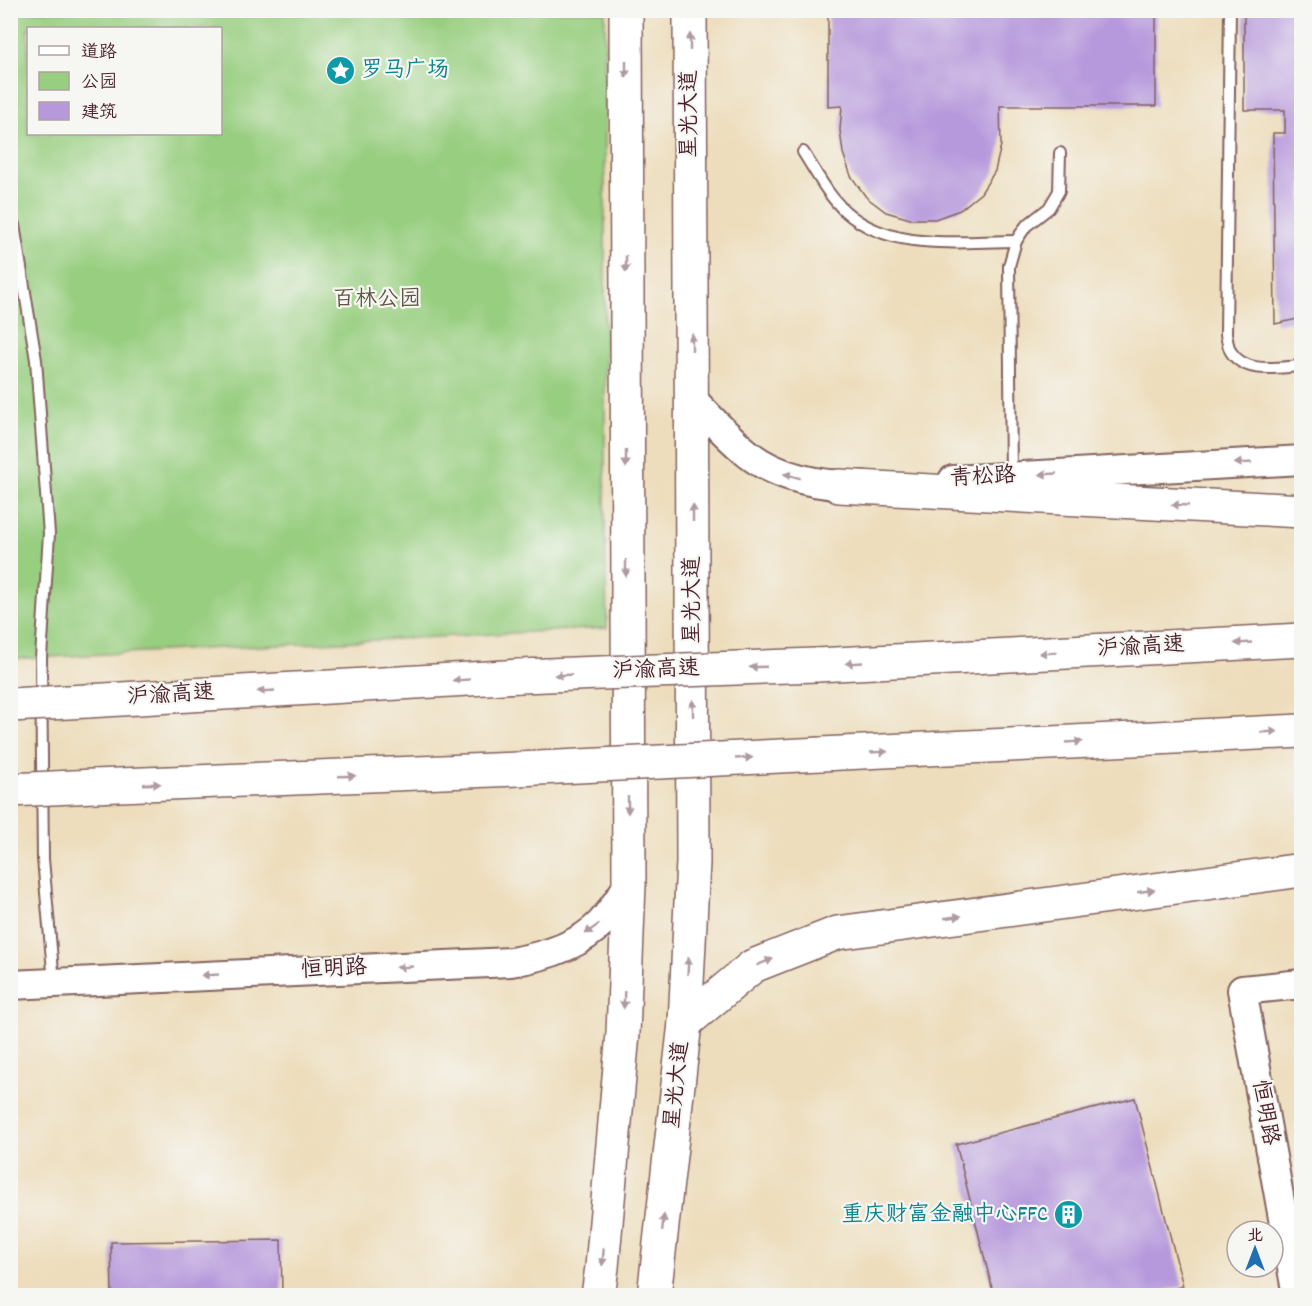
<svg xmlns="http://www.w3.org/2000/svg" width="1312" height="1306" viewBox="0 0 1312 1306" font-family="Dekko,'LXGW WenKai TC',sans-serif">
  <rect width="100%" height="100%" fill="#f6f6f2"/>
  <filter id="ink" filterUnits="userSpaceOnUse"><feTurbulence type="fractalNoise" baseFrequency=".0167" numOctaves="2"/><feDisplacementMap in="SourceGraphic" scale="12" xChannelSelector="R" yChannelSelector="G"/><feConvolveMatrix kernelMatrix="1 2 1 2 8 2 1 2 1" color-interpolation-filters="sRGB"/></filter>
  <filter id="wash" filterUnits="userSpaceOnUse"><feTurbulence type="fractalNoise" baseFrequency=".008" numOctaves="4" result="noise"/><feDisplacementMap in="SourceGraphic" scale="24" xChannelSelector="R" yChannelSelector="G"/><feGaussianBlur stdDeviation="1.35" result="paint"/><feColorMatrix in="noise" values="0 0 0 0 0 0 0 0 0 0 0 0 0 0 0 0 0 1.4 0 .05"/><feComposite in="paint" operator="in"/></filter>
  <g filter="url(#wash)">
    <rect width="100%" height="100%" fill="#edddbc"/>
    <path fill="#97ce7f" stroke="#707655" stroke-width="1.5" fill-rule="evenodd" d="M 11,11 L 605,11 L 605,525 L 607,628 L 11,659 ZM 28,28 L 220,28 L 220,134 L 28,134 Z"/>
    <g id="blocks">
      <g fill="#b698dc">
        <polygon points="828,10 1156,10 1156,106 1000,106 1001,145 995,171 981,193 960,210 935,219 910,219 886,212 866,197 851,176 843,153 840,130 842,106 828,107"/>
        <polygon points="1244,10 1302,10 1302,318 1275,324 1273,133 1285,133 1285,110 1244,110"/>
        <polygon points="1135,1098 1183,1286 1146,1296 994,1296 956,1144"/>
        <polygon points="281,1240 282,1296 112,1296 111,1242"/>
      </g>
    </g>
  </g>
  <g filter="url(#ink)">
    <use href="#blocks" fill-opacity="0" stroke="#83625e" stroke-width="1.5"/>
    <g fill="none" stroke-linecap="round" stroke-linejoin="round">
      <defs>
        <g id="service">
          <path d="M 1230,10 L 1226,334 C 1227,340 1228,347 1231,352 C 1246,375 1278,367 1302,366"/>
          <path d="M 803,152 C 816,172 828,196 846,212 C 892,252 960,241 1016,241"/>
          <polyline points="10,219 14,225 36,360 49,534 41,658 43,859 54,982"/>
          <polyline points="1011,477 1009,266 1016,241 1026,226 1049,208 1059,191 1060,153"/>
        </g>
        <g id="tertiary">
          <path d="M 693,400 C 710,418 728,437 747,453 C 777,478 824,487 862,485"/>
          <polyline points="953,480 1302,460"/>
          <path d="M 10,985 L 511,962 C 541,957 579,946 601,923 C 611,912 620,897 629,884"/>
          <polyline points="1297,1296 1242,990 1302,984"/>
        </g>
        <g id="primary">
          <polyline points="598,1296 602,1267 623,1033 629,884 626,10"/>
          <polyline points="654,1296 685,1023 693,862 690,10"/>
        </g>
        <g id="motorway">
          <polyline points="839,486 1302,511"/>
          <polyline points="816,665 1302,640"/>
          <polyline points="87,701 520,676"/>
          <polyline points="821,754 1302,731"/>
          <polyline points="94,786 518,769"/>
          <polyline points="685,1023 753,966 837,933 1302,870"/>
        </g>
      </defs>
      <use href="#service" stroke="#83625e" stroke-width="14"/>
      <use href="#tertiary" stroke="#83625e" stroke-width="32"/>
      <use href="#primary" stroke="#83625e" stroke-width="36"/>
      <use href="#motorway" stroke="#83625e" stroke-width="36"/>
      <use href="#service" stroke="#fff" stroke-width="10"/>
      <use href="#tertiary" stroke="#fff" stroke-width="28"/>
      <use href="#primary" stroke="#fff" stroke-width="33"/>
      <use href="#motorway" stroke="#fff" stroke-width="33"/>
      <defs>
        <g id="motorway-bridge">
          <polyline points="520,676 816,665"/>
          <polyline points="10,705 87,701"/>
          <polyline points="518,769 821,754"/>
          <polyline points="10,790 94,786"/>
        </g>
      </defs>
      <use href="#motorway-bridge" stroke="#83625e" stroke-width="36" stroke-linecap="butt"/>
      <use href="#motorway-bridge" stroke="#fff" stroke-width="33"/>
    </g>
    <defs><path id="oneway-solid" d="M-6-.8H1V-3.2L6.5 0L1 3.2V.8H-6Z" transform="scale(1.5)"/></defs>
    <g fill="#ae9aa0">
      <use href="#oneway-solid" transform="translate(690 42) rotate(-90)"/>
      <use href="#oneway-solid" transform="translate(626 69) rotate(90)"/>
      <use href="#oneway-solid" transform="translate(626 264) rotate(90)"/>
      <use href="#oneway-solid" transform="translate(692 342) rotate(-90)"/>
      <use href="#oneway-solid" transform="translate(626 459) rotate(90)"/>
      <use href="#oneway-solid" transform="translate(1243 463) rotate(177)"/>
      <use href="#oneway-solid" transform="translate(1048 474) rotate(177)"/>
      <use href="#oneway-solid" transform="translate(792 476) rotate(-165)"/>
      <use href="#oneway-solid" transform="translate(1180 505) rotate(-177)"/>
      <use href="#oneway-solid" transform="translate(693 513) rotate(-90)"/>
      <use href="#oneway-solid" transform="translate(626 568) rotate(90)"/>
      <use href="#oneway-solid" transform="translate(1243 643) rotate(177)"/>
      <use href="#oneway-solid" transform="translate(1048 653) rotate(177)"/>
      <use href="#oneway-solid" transform="translate(854 663) rotate(177)"/>
      <use href="#oneway-solid" transform="translate(758 667) rotate(178)"/>
      <use href="#oneway-solid" transform="translate(563 675) rotate(178)"/>
      <use href="#oneway-solid" transform="translate(461 680) rotate(177)"/>
      <use href="#oneway-solid" transform="translate(266 691) rotate(177)"/>
      <use href="#oneway-solid" transform="translate(693 708) rotate(-90)"/>
      <use href="#oneway-solid" transform="translate(1269 732) rotate(-3)"/>
      <use href="#oneway-solid" transform="translate(1074 742) rotate(-3)"/>
      <use href="#oneway-solid" transform="translate(879 752) rotate(-3)"/>
      <use href="#oneway-solid" transform="translate(744 758) rotate(-3)"/>
      <use href="#oneway-solid" transform="translate(347 776) rotate(-2)"/>
      <use href="#oneway-solid" transform="translate(152 784) rotate(-2)"/>
      <use href="#oneway-solid" transform="translate(628 805) rotate(90)"/>
      <use href="#oneway-solid" transform="translate(1146 891) rotate(-8)"/>
      <use href="#oneway-solid" transform="translate(953 917) rotate(-8)"/>
      <use href="#oneway-solid" transform="translate(592 929) rotate(145)"/>
      <use href="#oneway-solid" transform="translate(765 962) rotate(-22)"/>
      <use href="#oneway-solid" transform="translate(688 966) rotate(-87)"/>
      <use href="#oneway-solid" transform="translate(405 967) rotate(177)"/>
      <use href="#oneway-solid" transform="translate(210 975) rotate(177)"/>
      <use href="#oneway-solid" transform="translate(624 1000) rotate(92)"/>
      <use href="#oneway-solid" transform="translate(663 1223) rotate(-84)"/>
      <use href="#oneway-solid" transform="translate(603 1257) rotate(95)"/>
    </g>
  </g>
  <defs>
    <symbol id="sight-disc" viewBox="-11 -11 22 22"><circle r="9.5" fill="#0f9aa8" stroke="#f6f6f2"/><path d="M0-6L1.8-2.2L6-1.7L2.9 1.2L3.7 5.4L0 3.3L-3.7 5.4L-2.9 1.2L-6-1.7L-1.8-2.2Z" fill="#fff"/></symbol>
    <symbol id="building-disc" viewBox="-11 -11 22 22"><circle r="9.5" fill="#0f9aa8" stroke="#f6f6f2"/><path d="M-4-6H4V6H1V3H-1V6H-4ZM-2.5-4.3h1.7v1.8h-1.7ZM.8-4.3h1.7v1.8H.8ZM-2.5-1h1.7V.8h-1.7ZM.8-1h1.7V.8H.8Z" fill="#fff"/></symbol>
  </defs>
  <g fill-rule="evenodd">
    <use href="#sight-disc" x="324" y="54" width="33" height="33"/>
    <use href="#building-disc" x="1052" y="1198" width="33" height="33"/>
  </g>
  <g text-anchor="middle" dominant-baseline="central" stroke-width="4.5" stroke-linejoin="round" paint-order="stroke">
    <g font-size="22" fill="#0d838f" stroke="#f6f6f2" text-anchor="start">
      <text x="361" y="71">罗马广场</text>
      <text x="1048" y="1215" text-anchor="end">重庆财富金融中心FFC</text>
    </g>
    <g font-size="22" fill="#4a1f2b" stroke="#f6f6f2">
      <text transform="translate(690 114) rotate(-90)">星光大道</text>
      <text transform="translate(983 478) rotate(-3)">青松路</text>
      <text transform="translate(693 600) rotate(-90)">星光大道</text>
      <text transform="translate(1141 648) rotate(-3)">沪渝高速</text>
      <text transform="translate(656 671) rotate(-2)">沪渝高速</text>
      <text transform="translate(171 696) rotate(-3)">沪渝高速</text>
      <text transform="translate(334 970) rotate(-3)">恒明路</text>
      <text transform="translate(678 1085) rotate(-84)">星光大道</text>
      <text transform="translate(1264 1113) rotate(80)">恒明路</text>
    </g>
    <g font-size="22" fill="#615444" stroke="#f6f6f2">
      <text x="377" y="300">百林公园</text>
    </g>
  </g>
  <rect width="1312" height="1306" fill="none" stroke="#f6f6f2" stroke-width="36"/>
  <rect x="27" y="27" width="195" height="108" fill="#f6f6f2" stroke="#b1a0a2" stroke-width="1.5"/>
  <rect x="39" y="46" width="30" height="9" fill="#ffffff" stroke="#b1a0a2" stroke-width="1.5"/>
  <text x="81" y="57" font-size="18" fill="#4a1f2b">道路</text>
  <rect x="39" y="72" width="30" height="18" fill="#97ce7f" stroke="#b1a0a2" stroke-width="1.5"/>
  <text x="81" y="87" font-size="18" fill="#4a1f2b">公园</text>
  <rect x="39" y="102" width="30" height="18" fill="#b698dc" stroke="#b1a0a2" stroke-width="1.5"/>
  <text x="81" y="117" font-size="18" fill="#4a1f2b">建筑</text>
  <g transform="translate(1255 1249)"><circle r="28" fill="#f6f6f2" stroke="#b1a0a2" stroke-width="1.5"/>
  <path d="M0-4.5L10 22L0 15L-10 22Z" fill="#1f6fb2"/>
  <text y="-9" font-size="16" font-weight="bold" text-anchor="middle" fill="#4a1f2b">北</text>
  </g>
</svg>
